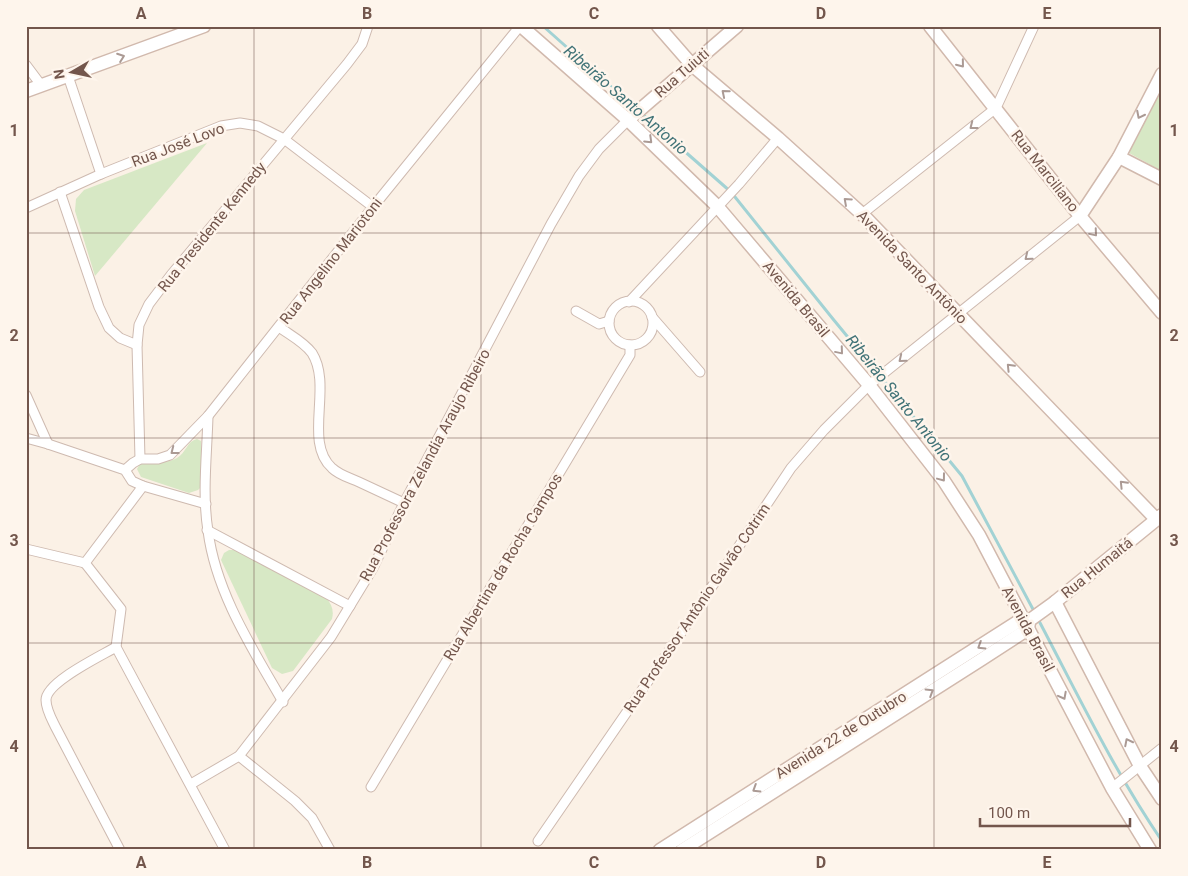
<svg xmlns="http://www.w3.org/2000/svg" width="1188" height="876" viewBox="0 0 1188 876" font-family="Roboto,sans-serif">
  <rect width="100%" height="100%" fill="#fbf1e6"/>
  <g fill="#d7e8c5">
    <polygon points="1162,78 1162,171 1129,153"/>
    <polygon points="207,143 95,276 75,211 76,199 84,190"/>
    <path d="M 197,439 L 201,441 L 201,487 L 198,490 L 189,493 L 141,477 L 137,469 L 141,462 C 153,462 166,464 177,458 C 186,453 187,441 197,439 Z"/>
    <path d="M 229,550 L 236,550 L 326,598 C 332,604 334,611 332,619 L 293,671 L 282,674 L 272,668 L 221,560 L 224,553 Z"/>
  </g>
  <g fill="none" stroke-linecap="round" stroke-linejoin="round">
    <g stroke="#a2d2d4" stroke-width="3">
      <polyline points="543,26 636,109"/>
      <polyline points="641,113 731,192 833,319 962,476 1035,613"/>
      <path d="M 1038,619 C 1077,693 1114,771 1162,841"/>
    </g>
    <defs>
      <g id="street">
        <polyline points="26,65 41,85"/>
        <polyline points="68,76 101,174"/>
        <polyline points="60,192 99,307 109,328 120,338 137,345"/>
        <polyline points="26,208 101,174 221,126 240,123 258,126 284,139 373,207"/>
        <polyline points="862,214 996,108 1034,26"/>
        <circle cx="631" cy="323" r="22"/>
        <polyline points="629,302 739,184 778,138"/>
        <polyline points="576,311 599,324 609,321"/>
        <polyline points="652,317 700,372"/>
        <path d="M 279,327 C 290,335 304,342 312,353 C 333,386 303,442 332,468 C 339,475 350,478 359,482 C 374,489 389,496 404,503"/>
        <polyline points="26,395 48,444"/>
        <path d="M 208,416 C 207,454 202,494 208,531 C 216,593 252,648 283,702"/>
        <polyline points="26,438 48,444 125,470 132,481 143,486 206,504"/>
        <polyline points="140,459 137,345 139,325 149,304 171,275 347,64 362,44 368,26"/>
        <polyline points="125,470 133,463 140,459 158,459 170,455 208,416 373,207 520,26"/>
        <polyline points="207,530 350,606"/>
        <polyline points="26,549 85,563"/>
        <polyline points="85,563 121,609 116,647 225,850"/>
        <polyline points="85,563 143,486"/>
        <path d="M 116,647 C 101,656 46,682 46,700 C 46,709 51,718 55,726 L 120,850"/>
        <polyline points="239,756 295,801 312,818 330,850"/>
        <polyline points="191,784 239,756 331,637 373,568 404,503 551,224 579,176 599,149 628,120"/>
        <polyline points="371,787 630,355 630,345"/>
        <polyline points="1112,788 1162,748"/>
        <polyline points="538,841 673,645 791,468 824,430 869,385 1080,216"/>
      </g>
      <g id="secondary">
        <polyline points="521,26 628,120 717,206 869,385 944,481 979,535 1112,788 1150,850"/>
        <polyline points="658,26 692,65 778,138 862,214 1156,519"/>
        <polyline points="930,26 1080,216 1162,313"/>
        <polyline points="26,91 204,26"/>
        <polyline points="628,120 737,26"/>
        <polyline points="1119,157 1162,179"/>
        <polyline points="1080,216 1119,157 1162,74"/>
        <polyline points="1055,602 1140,766 1162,799"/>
        <polyline points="660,850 1022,619 1030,620 1055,602 1162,515"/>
        <polyline points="682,850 982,659 1028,629 1029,622"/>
      </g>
    </defs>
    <use href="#street" stroke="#cebab0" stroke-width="11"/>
    <use href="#secondary" stroke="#d1b9ad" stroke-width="15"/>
    <use href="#street" stroke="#fff" stroke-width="9"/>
    <use href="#secondary" stroke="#fff" stroke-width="12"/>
  </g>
  <defs><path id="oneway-chevron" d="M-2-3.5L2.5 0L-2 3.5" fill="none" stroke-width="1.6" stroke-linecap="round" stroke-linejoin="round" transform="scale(1.25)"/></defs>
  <g stroke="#ab9a94">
    <use href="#oneway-chevron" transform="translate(121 57) rotate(-20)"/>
    <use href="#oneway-chevron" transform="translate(961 64) rotate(51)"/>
    <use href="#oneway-chevron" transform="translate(725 93) rotate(-140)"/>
    <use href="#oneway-chevron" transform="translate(1140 115) rotate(117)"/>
    <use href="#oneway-chevron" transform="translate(973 126) rotate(142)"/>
    <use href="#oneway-chevron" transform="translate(649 140) rotate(44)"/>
    <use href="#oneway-chevron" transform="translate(847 201) rotate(-138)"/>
    <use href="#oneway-chevron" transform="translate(1094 233) rotate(50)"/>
    <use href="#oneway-chevron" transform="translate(1028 257) rotate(141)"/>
    <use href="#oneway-chevron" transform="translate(840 351) rotate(50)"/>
    <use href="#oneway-chevron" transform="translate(902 359) rotate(141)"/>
    <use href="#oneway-chevron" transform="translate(1010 367) rotate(-134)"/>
    <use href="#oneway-chevron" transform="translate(174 451) rotate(142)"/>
    <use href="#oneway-chevron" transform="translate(942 478) rotate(53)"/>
    <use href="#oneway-chevron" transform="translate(1123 484) rotate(-134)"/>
    <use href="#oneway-chevron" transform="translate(981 646) rotate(148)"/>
    <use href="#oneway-chevron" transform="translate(930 692) rotate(-32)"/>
    <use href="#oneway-chevron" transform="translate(1063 696) rotate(62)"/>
    <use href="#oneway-chevron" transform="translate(1128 742) rotate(-117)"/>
    <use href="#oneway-chevron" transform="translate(756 789) rotate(148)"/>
  </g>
  <path fill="none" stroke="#73564c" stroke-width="1" stroke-opacity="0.55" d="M 254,26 L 254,850M 481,26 L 481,850M 707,26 L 707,850M 934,26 L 934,850M 26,233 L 1162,233M 26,438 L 1162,438M 26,643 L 1162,643"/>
  <g text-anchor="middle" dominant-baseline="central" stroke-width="5" stroke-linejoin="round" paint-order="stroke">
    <g font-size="15" fill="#73564c" stroke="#fef5ec">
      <text transform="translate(682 73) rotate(-41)">Rua Tuiuti</text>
      <text transform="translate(178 145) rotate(-21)">Rua José Lovo</text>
      <text transform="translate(1045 171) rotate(52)">Rua Marciliano</text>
      <text transform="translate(212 227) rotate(-51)">Rua Presidente Kennedy</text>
      <text transform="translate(331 261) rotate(-52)">Rua Angelino Mariotoni</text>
      <text transform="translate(912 267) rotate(46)">Avenida Santo Antônio</text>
      <text transform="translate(796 299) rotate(50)">Avenida Brasil</text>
      <text transform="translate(425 465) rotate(-62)">Rua Professora Zelandia Araujo Ribeiro</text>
      <text transform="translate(503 567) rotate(-59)">Rua Albertina da Rocha Campos</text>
      <text transform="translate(1097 568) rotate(-39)">Rua Humaitá</text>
      <text transform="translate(697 608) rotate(-56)">Rua Professor Antônio Galvão Cotrim</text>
      <text transform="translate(1028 629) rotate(62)">Avenida Brasil</text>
      <text transform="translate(841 735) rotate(-32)">Avenida 22 de Outubro</text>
    </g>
    <g font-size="16" font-style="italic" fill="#417377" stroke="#fef5ec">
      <text transform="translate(626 100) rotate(41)">Ribeirão Santo Antonio</text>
      <text transform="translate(899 398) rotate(51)">Ribeirão Santo Antonio</text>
    </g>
  </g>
  <rect width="1188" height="876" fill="none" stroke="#fef5ec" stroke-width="55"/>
  <g transform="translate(72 72) rotate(261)" stroke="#fef5ec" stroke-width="4" paint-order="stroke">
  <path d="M0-4L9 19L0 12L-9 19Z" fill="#73564c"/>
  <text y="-8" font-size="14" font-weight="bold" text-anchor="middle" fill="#73564c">N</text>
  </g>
  <path d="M980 818v8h150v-8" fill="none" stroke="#73564c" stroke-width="2.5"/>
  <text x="988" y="818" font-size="15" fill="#73564c" stroke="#fef5ec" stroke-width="4" paint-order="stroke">100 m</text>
  <rect x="28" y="28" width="1132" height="820" fill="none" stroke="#73564c" stroke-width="2"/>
  <g font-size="16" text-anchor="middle" font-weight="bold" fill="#73564c">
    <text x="141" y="19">A</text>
    <text x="367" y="19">B</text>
    <text x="594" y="19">C</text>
    <text x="821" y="19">D</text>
    <text x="1047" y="19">E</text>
    <text x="14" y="136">1</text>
    <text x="1174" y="136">1</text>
    <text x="14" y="341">2</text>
    <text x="1174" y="341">2</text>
    <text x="14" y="546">3</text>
    <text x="1174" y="546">3</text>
    <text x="14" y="752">4</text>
    <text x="1174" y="752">4</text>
    <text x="141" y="868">A</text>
    <text x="367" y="868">B</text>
    <text x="594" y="868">C</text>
    <text x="821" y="868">D</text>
    <text x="1047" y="868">E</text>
  </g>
</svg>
